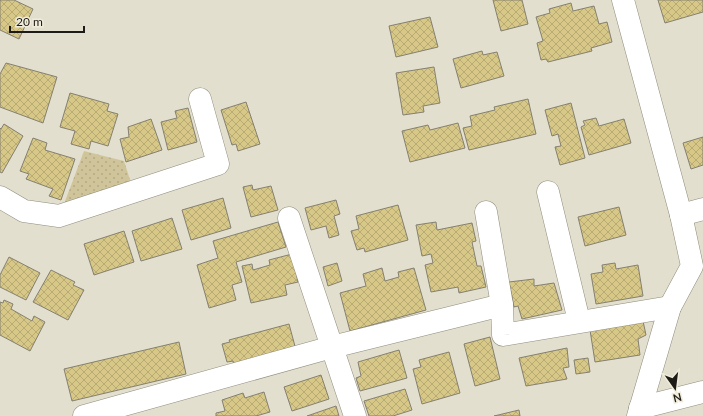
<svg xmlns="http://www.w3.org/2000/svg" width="703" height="416" viewBox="0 0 703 416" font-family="Lato,sans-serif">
  <defs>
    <pattern id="park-dots" width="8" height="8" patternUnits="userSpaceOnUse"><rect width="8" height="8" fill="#d0c59a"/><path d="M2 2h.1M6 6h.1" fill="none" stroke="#b2a984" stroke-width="1.8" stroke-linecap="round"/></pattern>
    <pattern id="building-cross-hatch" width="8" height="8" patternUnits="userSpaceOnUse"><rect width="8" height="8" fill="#d8c887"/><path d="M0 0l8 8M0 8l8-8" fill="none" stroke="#b9ab74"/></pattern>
  </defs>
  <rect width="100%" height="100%" fill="#e2dfce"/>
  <polygon fill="url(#park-dots)" points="84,151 124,161 134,192 64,204"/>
  <g fill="url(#building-cross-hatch)" stroke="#848071">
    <polygon points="0,0 14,0 33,9 19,39 0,30"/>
    <polygon points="493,0 522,0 528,24 501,31"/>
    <polygon points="658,0 703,0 703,12 665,23"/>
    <polygon points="571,3 573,11 594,6 599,24 607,22 612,42 591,48 592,51 548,62 546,59 541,60 537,43 543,41 536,17 550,13 549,9"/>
    <polygon points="430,17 438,47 396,57 389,26"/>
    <polygon points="482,51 483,55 497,52 504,76 461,88 453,59"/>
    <polygon points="6,63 57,77 43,123 0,107 0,74"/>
    <polygon points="434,67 440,103 423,106 424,112 403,115 396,73"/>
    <polygon points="70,93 109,104 107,111 118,114 108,146 91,141 89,149 71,144 75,131 60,127"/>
    <polygon points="528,99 536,134 469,150 463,128 472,126 470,116 495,110 494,107"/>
    <polygon points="246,102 260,144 238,151 236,144 232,145 221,110"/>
    <polygon points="571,103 585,158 560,165 555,147 561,146 558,134 552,136 545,110"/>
    <polygon points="188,108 197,142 168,150 161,122 177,118 175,111"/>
    <polygon points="596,118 599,126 624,119 631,143 589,155 581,127 585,125 583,121"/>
    <polygon points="151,119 162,150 126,162 120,139 129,137 128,127"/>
    <polygon points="458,123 465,148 410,162 402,131 428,125 430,130"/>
    <polygon points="4,124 23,136 2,173 0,172 0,128 1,129"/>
    <polygon points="703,137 703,165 691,169 683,143"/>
    <polygon points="33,138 47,143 45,150 75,159 61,200 49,196 53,189 26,179 29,174 20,171"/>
    <polygon points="252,185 253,190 271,186 278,210 251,217 243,187"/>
    <polygon points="223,198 231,228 191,240 182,210"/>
    <polygon points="336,200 340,214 334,216 339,235 329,238 326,226 311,230 305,208"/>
    <polygon points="398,205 408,240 365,252 364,248 357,250 351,231 359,229 356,216"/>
    <polygon points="619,207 626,235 585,246 578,217"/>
    <polygon points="172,218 182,249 141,261 132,231"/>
    <polygon points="278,222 286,247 236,262 242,282 232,285 236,300 209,308 197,265 218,258 213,241"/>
    <polygon points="436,222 437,230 472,223 476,241 472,242 477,266 481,266 486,287 459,293 458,287 431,292 425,265 433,263 431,254 422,256 416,225"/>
    <polygon points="124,231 134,262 94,275 84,244"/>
    <polygon points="292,254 298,282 285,285 287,295 251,303 242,266 252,264 253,270 270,265 269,260"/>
    <polygon points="9,257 40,273 26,300 0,287 0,275"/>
    <polygon points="337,263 342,281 328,286 323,267"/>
    <polygon points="615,263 616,269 638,265 643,296 596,304 591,274 603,272 602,265"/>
    <polygon points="382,268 385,281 399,277 398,272 414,268 426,310 350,331 340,293 366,286 363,274"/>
    <polygon points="51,270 75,282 73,285 84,290 68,320 33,302"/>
    <polygon points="534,279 534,286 554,283 562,310 522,319 518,306 514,307 509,282"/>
    <polygon points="4,300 13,304 11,309 32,321 34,316 45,322 30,351 0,335 0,302 3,303"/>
    <polygon points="643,321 646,335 638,339 640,355 595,362 590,330"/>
    <polygon points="289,324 296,350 234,366 233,361 227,362 222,344 230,342 229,340"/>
    <polygon points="490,337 500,379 475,386 464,344"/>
    <polygon points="179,342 186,374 72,401 64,369"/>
    <polygon points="567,348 569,367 563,368 567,379 526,386 519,358"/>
    <polygon points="399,350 407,378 360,391 356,378 361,376 358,362"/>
    <polygon points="449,352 460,393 422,404 413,369 421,367 419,360"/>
    <polygon points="588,358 590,372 576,374 574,360"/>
    <polygon points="321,375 329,399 292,411 284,387"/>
    <polygon points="405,389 412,410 393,416 369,416 364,401"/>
    <polygon points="264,392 270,412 256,416 216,416 216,413 225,411 222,400 243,393 245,398"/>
    <polygon points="336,406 339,416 307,416"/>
    <polygon points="519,410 520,416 494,416"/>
  </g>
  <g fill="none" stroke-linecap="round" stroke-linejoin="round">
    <defs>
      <g id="minor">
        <polyline points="623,0 681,215 692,266 670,307 638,416"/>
        <polyline points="548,192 579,321"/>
        <polyline points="0,197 24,211 59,216 218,164 200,99"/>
        <polyline points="486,212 502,305 503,335 670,307"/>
        <polyline points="681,215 703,209"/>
        <polyline points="289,218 355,416"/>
        <polyline points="640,408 703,392"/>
        <polyline points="84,416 332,347 502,305"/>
      </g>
    </defs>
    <use href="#minor" stroke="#908d7e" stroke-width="23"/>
    <use href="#minor" stroke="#fff" stroke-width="22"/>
  </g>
  <g transform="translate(675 388) rotate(166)" stroke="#f0ecdb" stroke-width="3" paint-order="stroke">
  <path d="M0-3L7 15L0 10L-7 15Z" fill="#1d1b16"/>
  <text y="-6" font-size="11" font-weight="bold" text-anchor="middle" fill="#1d1b16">N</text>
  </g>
  <path d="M10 26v6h74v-6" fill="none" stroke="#1d1b16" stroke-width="2"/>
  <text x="16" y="26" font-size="12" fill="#1d1b16" stroke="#f0ecdb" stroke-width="3" paint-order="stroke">20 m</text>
</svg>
